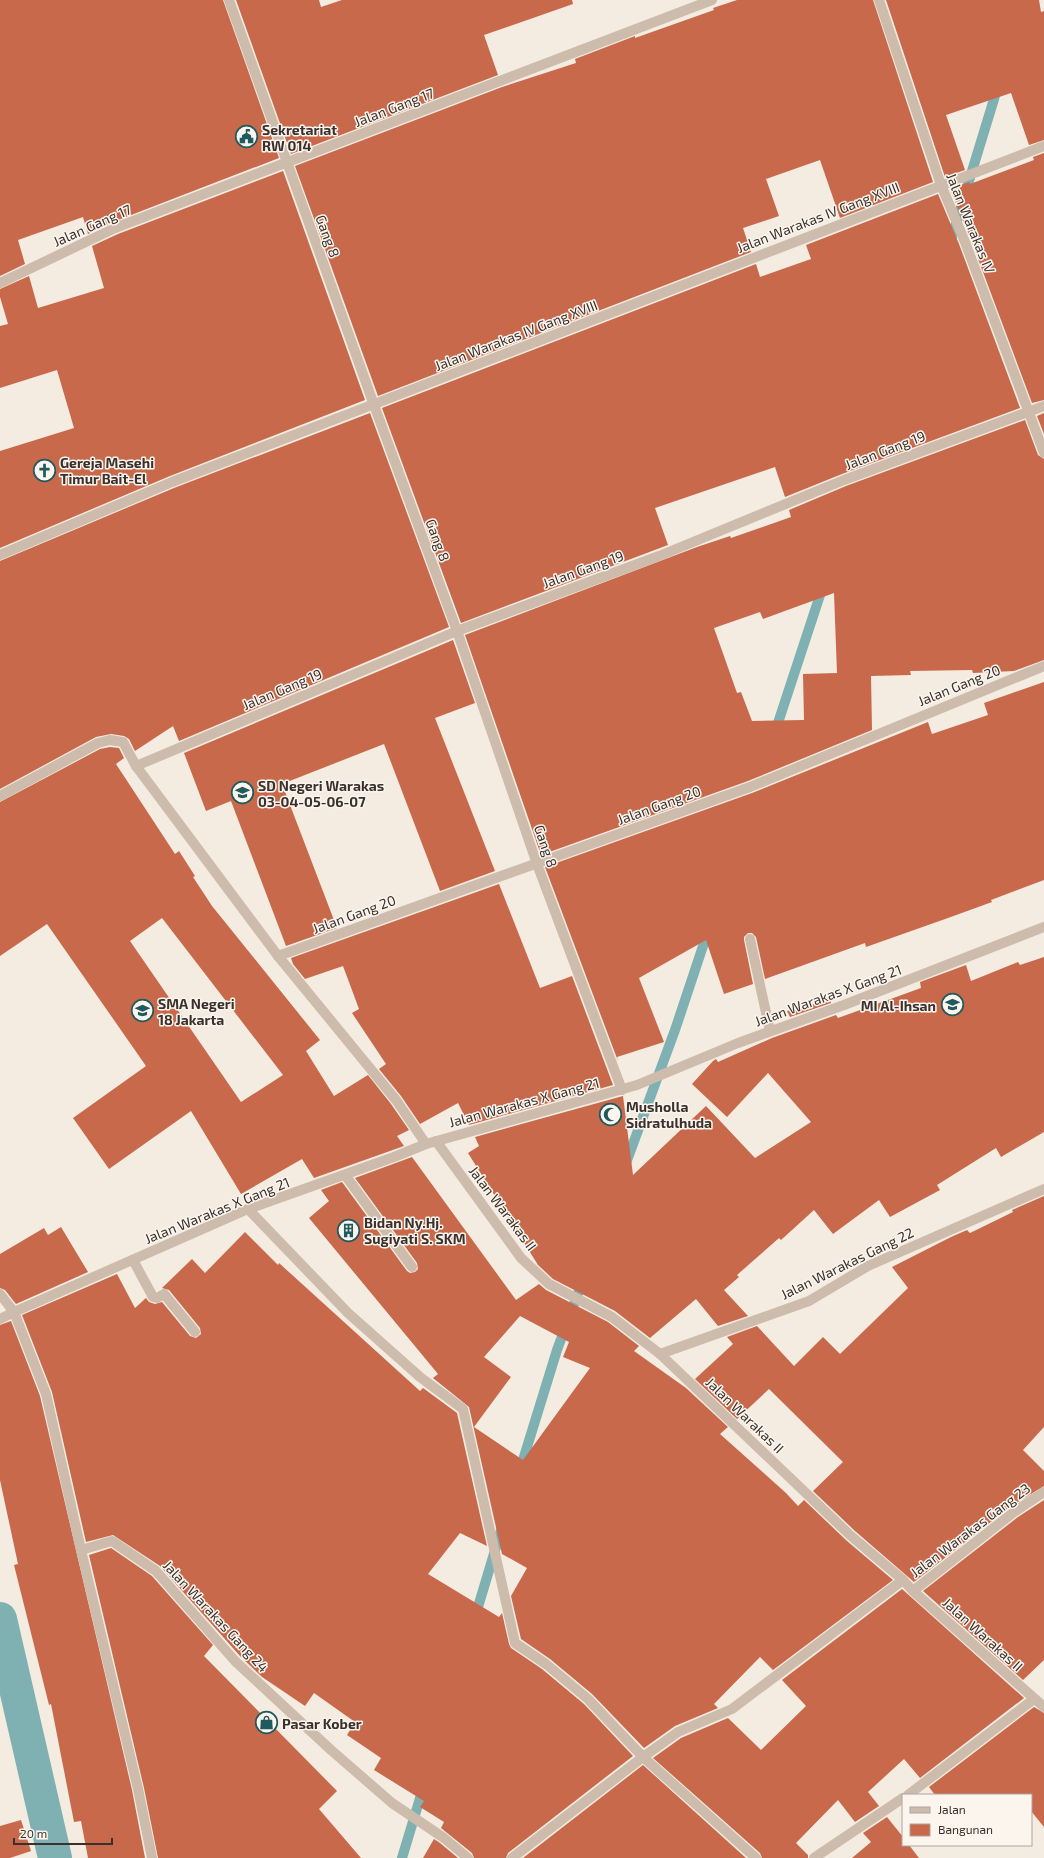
<svg xmlns="http://www.w3.org/2000/svg" width="1044" height="1858" viewBox="0 0 1044 1858" font-family="'Exo 2',sans-serif">
  <rect width="100%" height="100%" fill="#f4ebe1"/>
  <g fill="none" stroke-linecap="round" stroke-linejoin="round">
    <g stroke="#7fb0b2" stroke-width="10">
      <polyline points="950,243 998,86"/>
      <polyline points="775,732 823,586"/>
      <polyline points="626,1163 675,1030 709,928"/>
      <polyline points="519,1473 557,1350 583,1280"/>
      <polyline points="475,1617 502,1527"/>
      <polyline points="402,1858 424,1785"/>
    </g>
    <polyline stroke="#7fb0b2" stroke-width="34" points="0,1619 55,1858"/>
  </g>
  <g fill="#c8694b" fill-rule="evenodd">
    <polygon points="0,0 223,0 279,158 113,222 88,234 83,217 18,240 25,264 0,276"/>
    <polygon points="236,0 319,0 321,7 342,0 572,0 573,4 484,35 498,75 291,154"/>
    <polygon points="737,0 873,0 933,182 840,218 820,160 766,179 779,216 743,228 751,252 378,396 295,166 502,87 576,63 575,59 635,36 635,38 714,10 713,8"/>
    <polygon points="886,0 1039,0 1041,12 1044,11 1044,140 1029,145 1011,93 946,115 965,170 945,177"/>
    <polygon points="1044,153 1044,400 1032,403 971,240 950,189 969,182 970,184 1034,160 1033,157"/>
    <polygon points="283,171 365,400 170,476 0,548 0,451 74,428 57,370 0,388 0,326 8,324 0,297 0,289 29,276 38,308 104,288 92,246 118,234"/>
    <polygon points="938,194 959,244 1020,408 842,474 785,497 775,467 655,508 668,545 461,623 382,408 756,264 760,277 811,259 806,245"/>
    <polygon points="370,413 449,627 179,741 173,726 135,751 129,739 124,736 111,734 96,737 0,789 0,561 174,488"/>
    <polygon points="1044,413 1044,434 1037,416"/>
    <path d="M 1025,420 L 1038,455 L 1044,459 L 1044,660 L 1014,671 L 973,673 L 972,670 L 910,671 L 911,675 L 871,676 L 872,730 L 748,781 L 541,855 L 465,635 L 697,547 L 730,536 L 731,538 L 791,517 L 789,510 L 846,486 ZM 834,593 L 837,673 L 803,674 L 804,720 L 752,721 L 741,692 L 737,693 L 714,628 L 760,612 L 763,619 Z"/>
    <polygon points="453,640 475,703 435,718 495,871 440,891 384,744 282,784 337,928 286,946 231,801 206,811 184,753"/>
    <polygon points="1044,682 1044,880 991,900 992,902 948,918 866,947 865,943 765,979 756,937 752,933 748,933 744,937 744,940 753,984 724,994 706,940 639,978 664,1042 617,1057 618,1061 545,867 752,793 928,722 932,734 988,715 984,703"/>
    <path d="M 110,747 L 119,748 L 124,758 L 116,764 L 175,854 L 179,851 L 195,876 L 193,877 L 212,906 L 320,1040 L 306,1051 L 334,1096 L 368,1075 L 391,1104 L 409,1130 L 397,1136 L 404,1146 L 314,1178 L 302,1159 L 241,1194 L 191,1111 L 109,1169 L 73,1118 L 146,1066 L 47,924 L 0,956 L 0,802 L 100,749 ZM 162,918 L 283,1075 L 241,1102 L 130,941 Z"/>
    <polygon points="499,884 540,988 572,976 613,1085 469,1125 458,1103 420,1124 401,1096 379,1069 386,1064 352,1013 359,1009 343,966 305,979 293,964 291,958"/>
    <polygon points="1044,957 1044,1132 1001,1157 996,1148 937,1185 940,1190 890,1217 879,1200 833,1234 814,1210 781,1240 779,1238 737,1275 739,1277 724,1290 748,1316 718,1326 696,1299 650,1338 615,1311 553,1279 538,1265 468,1153 479,1146 475,1137 623,1096 633,1175 706,1106 755,1158 811,1122 768,1073 727,1117 692,1084 713,1061 716,1059 718,1062 772,1038 836,1015 838,1018 921,988 920,982 966,965 971,981 1018,962 1020,965"/>
    <polygon points="830,1000 831,1003 790,1017 787,1011"/>
    <path d="M 412,1157 L 516,1300 L 539,1284 L 546,1290 L 608,1322 L 639,1346 L 634,1351 L 686,1388 L 728,1427 L 720,1434 L 786,1493 L 798,1506 L 804,1500 L 847,1541 L 893,1580 L 773,1670 L 760,1657 L 714,1704 L 718,1708 L 675,1726 L 644,1748 L 592,1694 L 550,1659 L 521,1639 L 511,1596 L 527,1568 L 502,1554 L 469,1407 L 433,1378 L 438,1374 L 309,1218 L 329,1201 L 321,1190 L 342,1182 L 407,1271 L 410,1273 L 415,1272 L 418,1269 L 417,1263 L 355,1178 ZM 520,1316 L 569,1342 L 563,1357 L 590,1368 L 523,1460 L 474,1427 L 511,1377 L 484,1357 Z"/>
    <polygon points="1044,1196 1044,1427 1023,1450 1044,1471 1044,1486 1010,1507 914,1582 855,1531 813,1491 843,1462 769,1389 737,1419 695,1379 733,1344 727,1337 757,1326 794,1366 823,1337 840,1354 908,1288 892,1267 951,1237 967,1230 970,1233 1013,1212 1012,1210"/>
    <polygon points="61,1227 88,1272 16,1304 5,1290 0,1288 0,1254 44,1228 48,1235"/>
    <polygon points="245,1232 278,1265 279,1263 420,1391 423,1388 457,1413 487,1546 460,1533 428,1574 499,1617 502,1613 509,1644 511,1648 542,1669 584,1704 633,1756 508,1853 506,1858 474,1858 472,1853 441,1828 444,1822 420,1807 424,1801 374,1770 381,1758 347,1735 355,1722 314,1693 305,1706 262,1677 240,1656 160,1566 113,1535 86,1542 52,1392 22,1315 117,1274 135,1308 146,1298 149,1302 155,1304 162,1302 190,1336 196,1338 201,1334 200,1328 169,1290 162,1288 192,1259 205,1273"/>
    <polygon points="11,1321 40,1396 132,1790 145,1858 88,1858 81,1821 74,1822 51,1704 49,1705 14,1565 18,1564 0,1480 0,1325"/>
    <polygon points="1044,1500 1044,1660 1023,1680 923,1591 1018,1517"/>
    <polygon points="111,1548 152,1576 213,1645 204,1656 337,1791 319,1809 361,1858 158,1858 144,1788 89,1555"/>
    <polygon points="902,1589 1024,1698 920,1778 904,1759 868,1792 879,1806 855,1822 838,1800 796,1843 808,1855 808,1858 762,1858 760,1853 653,1758 681,1738 728,1718 761,1750 806,1706 782,1680"/>
    <polygon points="1034,1707 1044,1713 1044,1827 1031,1811 1031,1795 935,1795 929,1787"/>
    <polygon points="643,1765 746,1858 523,1858"/>
    <polygon points="887,1817 903,1837 903,1845 909,1845 919,1858 852,1858 871,1842 863,1833"/>
    <polygon points="21,1820 31,1851 10,1858 0,1858 0,1826"/>
    <polygon points="434,1839 440,1843 458,1858 423,1858"/>
  </g>
  <g fill="none" stroke-linecap="round" stroke-linejoin="round">
    <g stroke="#cdbbac" stroke-width="10">
      <polyline points="229,0 374,405 457,631 537,864 622,1090"/>
      <polyline points="0,283 115,228 712,0"/>
      <polyline points="0,555 172,482 1044,146"/>
      <polyline points="136,766 457,631 659,556 844,480 1044,406"/>
      <polyline points="0,796 98,743 110,740 123,742 136,766 278,956 396,1100 426,1144"/>
      <polyline points="750,939 770,1031"/>
      <polyline points="278,956 750,787 1044,666"/>
      <polyline points="436,1141 521,1258 549,1284 612,1317 660,1354 851,1536 903,1580 913,1591 1044,1707"/>
      <polyline points="345,1175 412,1267"/>
      <polyline points="248,1209 348,1313 420,1377 463,1409 515,1643 546,1664 588,1699 643,1757 756,1858"/>
      <polyline points="133,1260 153,1297 157,1298 164,1294 195,1332"/>
      <polyline points="0,1319 14,1312 46,1394 81,1550 138,1789 152,1858"/>
      <polyline points="660,1354 809,1301 868,1266 1044,1189"/>
      <polyline points="81,1550 112,1541 156,1571 235,1661 331,1750 392,1803 444,1838 468,1858"/>
      <polyline points="913,1591 1014,1512 1044,1492"/>
      <polyline points="908,1795 1034,1699"/>
      <polyline points="512,1858 643,1757 678,1732 732,1709 903,1580"/>
      <polyline points="814,1858 903,1798"/>
    </g>
    <g stroke="#cdbbac" stroke-width="10">
      <polyline points="879,0 941,185 965,242 1044,453"/>
      <polyline points="0,1294 14,1312 248,1209 394,1157 426,1144 637,1085 738,1043 844,1005 1044,927"/>
    </g>
  </g>
  <defs>
    <symbol id="civic-ring" viewBox="-11 -11 22 22"><circle r="9.5" fill="#fbf5ee" stroke="#1f5a5e" stroke-width="1.5"/><path d="M-.6-6.5H3V-4.5H.6V-3L4-1V1h2V6H-6V1h2V-1L-.6-3ZM-1.2 2.5V6h2.4V2.5Z" fill="#1f5a5e"/></symbol>
    <symbol id="church-ring" viewBox="-11 -11 22 22"><circle r="9.5" fill="#fbf5ee" stroke="#1f5a5e" stroke-width="1.5"/><path d="M-1.2-6h2.4v3.5h3.3v2.4h-3.3V6h-2.4V-.1h-3.3v-2.4h3.3Z" fill="#1f5a5e"/></symbol>
    <symbol id="school-ring" viewBox="-11 -11 22 22"><circle r="9.5" fill="#fbf5ee" stroke="#1f5a5e" stroke-width="1.5"/><path d="M0-5L7-2L0 1L-7-2ZM-4 1L0 2.5L4 1V4Q0 6-4 4Z" fill="#1f5a5e"/></symbol>
    <symbol id="mosque-ring" viewBox="-11 -11 22 22"><circle r="9.5" fill="#fbf5ee" stroke="#1f5a5e" stroke-width="1.5"/><path d="M3.5-4.9A6 6 0 1 0 3.5 4.9A5 5 0 1 1 3.5-4.9Z" fill="#1f5a5e"/></symbol>
    <symbol id="building-ring" viewBox="-11 -11 22 22"><circle r="9.5" fill="#fbf5ee" stroke="#1f5a5e" stroke-width="1.5"/><path d="M-4-6H4V6H1V3H-1V6H-4ZM-2.5-4.3h1.7v1.8h-1.7ZM.8-4.3h1.7v1.8H.8ZM-2.5-1h1.7V.8h-1.7ZM.8-1h1.7V.8H.8Z" fill="#1f5a5e"/></symbol>
    <symbol id="shop-ring" viewBox="-11 -11 22 22"><circle r="9.5" fill="#fbf5ee" stroke="#1f5a5e" stroke-width="1.5"/><path d="M-5-2.5h2.3a2.7 3.5 0 0 1 5.4 0H5L5.5 6h-11ZM-1.5-2.5h3a1.5 2.3 0 0 0-3 0Z" fill="#1f5a5e"/></symbol>
  </defs>
  <g fill-rule="evenodd">
    <use href="#civic-ring" x="234" y="124" width="25" height="25"/>
    <use href="#church-ring" x="32" y="458" width="25" height="25"/>
    <use href="#school-ring" x="230" y="780" width="25" height="25"/>
    <use href="#school-ring" x="940" y="992" width="25" height="25"/>
    <use href="#school-ring" x="130" y="998" width="25" height="25"/>
    <use href="#mosque-ring" x="598" y="1102" width="25" height="25"/>
    <use href="#building-ring" x="336" y="1218" width="25" height="25"/>
    <use href="#shop-ring" x="254" y="1710" width="25" height="25"/>
  </g>
  <g text-anchor="middle" dominant-baseline="central" stroke-width="3" stroke-linejoin="round" paint-order="stroke">
    <g font-size="14" fill="#3b302b" stroke="#fbf5ee">
      <text transform="translate(394 107) rotate(-21)">Jalan Gang 17</text>
      <text transform="translate(818 217) rotate(-21)">Jalan Warakas IV Gang XVIII</text>
      <text transform="translate(971 223) rotate(68)">Jalan Warakas IV</text>
      <text transform="translate(92 225) rotate(-24)">Jalan Gang 17</text>
      <text transform="translate(328 236) rotate(70)">Gang 8</text>
      <text transform="translate(516 335) rotate(-21)">Jalan Warakas IV Gang XVIII</text>
      <text transform="translate(885 450) rotate(-21)">Jalan Gang 19</text>
      <text transform="translate(438 540) rotate(70)">Gang 8</text>
      <text transform="translate(583 569) rotate(-20)">Jalan Gang 19</text>
      <text transform="translate(959 685) rotate(-22)">Jalan Gang 20</text>
      <text transform="translate(282 689) rotate(-23)">Jalan Gang 19</text>
      <text transform="translate(659 805) rotate(-20)">Jalan Gang 20</text>
      <text transform="translate(546 846) rotate(71)">Gang 8</text>
      <text transform="translate(354 914) rotate(-20)">Jalan Gang 20</text>
      <text transform="translate(828 995) rotate(-20)">Jalan Warakas X Gang 21</text>
      <text transform="translate(524 1102) rotate(-15)">Jalan Warakas X Gang 21</text>
      <text transform="translate(503 1208) rotate(53)">Jalan Warakas II</text>
      <text transform="translate(217 1210) rotate(-22)">Jalan Warakas X Gang 21</text>
      <text transform="translate(847 1263) rotate(-26)">Jalan Warakas Gang 22</text>
      <text transform="translate(745 1415) rotate(44)">Jalan Warakas II</text>
      <text transform="translate(970 1530) rotate(-37)">Jalan Warakas Gang 23</text>
      <text transform="translate(216 1616) rotate(47)">Jalan Warakas Gang 24</text>
      <text transform="translate(983 1634) rotate(42)">Jalan Warakas II</text>
    </g>
    <g font-size="14" font-weight="bold" fill="#3b302b" stroke="#fbf5ee" text-anchor="start">
      <text x="262" y="129">Sekretariat<tspan x="262" dy="16">RW 014</tspan></text>
      <text x="60" y="462">Gereja Masehi<tspan x="60" dy="16">Timur Bait-El</tspan></text>
      <text x="258" y="785">SD Negeri Warakas<tspan x="258" dy="16">03-04-05-06-07</tspan></text>
      <text x="158" y="1003">SMA Negeri<tspan x="158" dy="16">18 Jakarta</tspan></text>
      <text x="936" y="1005" text-anchor="end">MI Al-Ihsan</text>
      <text x="626" y="1106">Musholla<tspan x="626" dy="16">Sidratulhuda</tspan></text>
      <text x="364" y="1222">Bidan Ny.Hj.<tspan x="364" dy="16">Sugiyati S. SKM</tspan></text>
      <text x="282" y="1723">Pasar Kober</text>
    </g>
  </g>
  <rect x="902" y="1794" width="130" height="52" fill="#fbf5ee" stroke="#aea6a0"/>
  <rect x="910" y="1807" width="20" height="6" fill="#cdbbac" stroke="#aea6a0"/>
  <text x="938" y="1814" font-size="12" fill="#3b302b">Jalan</text>
  <rect x="910" y="1824" width="20" height="12" fill="#c8694b" stroke="#aea6a0"/>
  <text x="938" y="1834" font-size="12" fill="#3b302b">Bangunan</text>
  <path d="M14 1838v6h98v-6" fill="none" stroke="#3b302b" stroke-width="2"/>
  <text x="20" y="1838" font-size="12" fill="#3b302b" stroke="#fbf5ee" stroke-width="3" paint-order="stroke">20 m</text>
</svg>
